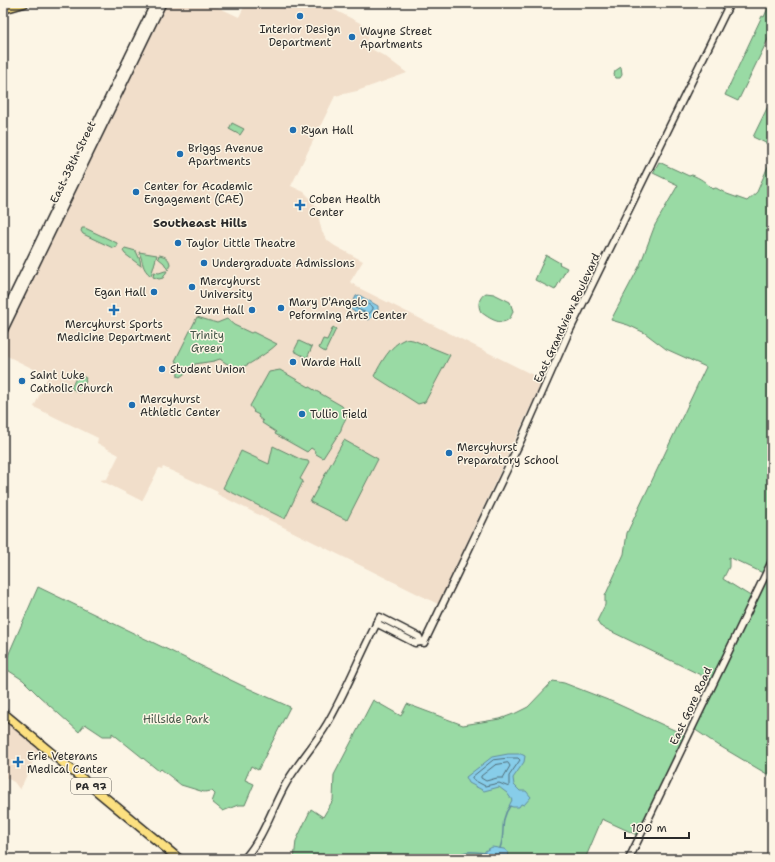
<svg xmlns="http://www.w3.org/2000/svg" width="775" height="862" viewBox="0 0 775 862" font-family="'Shantell Sans',sans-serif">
  <rect width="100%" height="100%" fill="#fcf5e5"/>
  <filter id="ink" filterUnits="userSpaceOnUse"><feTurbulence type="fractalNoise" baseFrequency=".025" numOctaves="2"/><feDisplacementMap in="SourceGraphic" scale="8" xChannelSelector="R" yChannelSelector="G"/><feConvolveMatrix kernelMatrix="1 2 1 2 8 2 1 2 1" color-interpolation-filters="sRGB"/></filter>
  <g filter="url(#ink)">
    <g fill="#f1deca">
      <polygon points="165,3 209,3 239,17 246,3 321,3 372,29 364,45 386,57 407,73 357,91 335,96 291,186 304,192 311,199 316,206 322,232 328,241 335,246 363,261 350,282 355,285 355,286 543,380 438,604 217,494 218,492 163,467 162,469 159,468 142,501 100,480 107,479 119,455 97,443 98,438 34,407 48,376 3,354 3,338"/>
      <polygon points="3,718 39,748 20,790 14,782 3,776"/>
    </g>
    <g fill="#99daa4" stroke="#628268">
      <polygon points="768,8 772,10 772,31 738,101 725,95 762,16 764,17"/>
      <polygon points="621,67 622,75 620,78 616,78 614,75 615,71"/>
      <polygon points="772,98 772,146 753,137"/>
      <polygon points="232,123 244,129 240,135 229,129"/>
      <path d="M 772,157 L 772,553 L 763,573 L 729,557 L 729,567 L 723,579 L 752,597 L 711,680 L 600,626 L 597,621 L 605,605 L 605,596 L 624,554 L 627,533 L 706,367 L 666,349 L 645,333 L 628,325 L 611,320 L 640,265 L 655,225 L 678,185 L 653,173 L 659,162 L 689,176 L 692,175 C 700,178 706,182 712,189 L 716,188 L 727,194 L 747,201 L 757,192 Z"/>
      <polygon points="82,228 85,228 117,243 117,247 113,248 83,234 81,231"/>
      <polygon points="125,248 136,251 140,260 141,266 125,254 123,251"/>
      <path d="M 139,252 L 157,255 L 151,276 C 141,268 144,263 139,252 Z"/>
      <path d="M 159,255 C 165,256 169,258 170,264 L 168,270 L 164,263 L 158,258 Z"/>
      <polygon points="546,255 560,263 559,264 567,268 555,290 535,280"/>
      <polygon points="165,271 167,271 163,278 159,279 153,277 154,272 159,273"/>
      <path d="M 486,293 L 494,294 L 510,302 L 513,311 C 508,330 491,320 481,312 C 477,305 479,297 486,293 Z"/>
      <path d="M 197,317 L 217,323 L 227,319 L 234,325 L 251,333 L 253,332 L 277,344 C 272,349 266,353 260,357 C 244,368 237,372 220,359 L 214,361 L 195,364 L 192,368 L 180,377 L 178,376 L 177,362 L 175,361 Z"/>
      <polygon points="333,327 336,329 325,352 320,349 319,348 323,339 327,340"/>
      <path d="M 405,339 L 413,340 L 450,355 L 425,402 L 418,404 L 374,376 C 381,363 390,345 405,339 Z"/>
      <polygon points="299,341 312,347 307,358 294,351"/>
      <path d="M 280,370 L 342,406 L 344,409 L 347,411 C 348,419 342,422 341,430 L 323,458 L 316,454 L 314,450 L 311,448 L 307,452 L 275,434 L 276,432 L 262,423 L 263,421 L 258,417 L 259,415 L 253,412 L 254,411 L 250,406 L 269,372 Z"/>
      <polygon points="78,374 86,378 85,380 86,381 80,393 71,388"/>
      <polygon points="344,440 378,459 347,520 310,502"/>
      <polygon points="273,446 302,460 308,461 309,463 300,479 303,481 285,519 223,488 241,451 269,464"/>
      <polygon points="772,565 772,777 718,745 694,729"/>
      <polygon points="38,587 241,685 290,707 258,770 251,766 245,780 254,784 245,805 238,805 223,811 212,802 215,794 212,791 204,792 181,785 161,769 159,771 112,733 112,736 103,736 85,724 79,732 39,696 23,680 3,667"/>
      <polygon points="553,681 564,683 613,702 685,735 637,835 602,819 585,859 294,859 296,841 311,809 323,817 333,800 334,775 373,700 401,716 407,704 463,725 500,719 516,713 528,707"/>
    </g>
    <g fill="#87cde9" stroke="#628c9d">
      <polygon points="359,295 378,306 378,310 369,320 350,309 356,296"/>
      <polygon points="508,754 521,754 525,756 524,762 513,778 514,785 520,791 526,791 531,797 524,805 521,804 519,807 513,807 509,806 512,800 507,793 499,787 484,791 469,783 466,777 492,757"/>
      <polygon points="492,847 504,849 508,852 507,859 496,859 493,858 492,859 486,859 484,855 485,851"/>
    </g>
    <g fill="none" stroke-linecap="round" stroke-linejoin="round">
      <g stroke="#506c77" stroke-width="1">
        <polygon points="360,300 373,307 373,309 369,314 355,308 356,303"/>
        <polygon points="509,758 518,758 520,760 509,776 509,787 499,783 485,786 472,779 472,777 493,760"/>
        <polygon points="508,763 510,766 503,778 497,778 486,781 481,778 481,776 495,765"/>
      </g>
      <g stroke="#628c9d" stroke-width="1.5">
        <path d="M 500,848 C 506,833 499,821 510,806"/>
        <path d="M 455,859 C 462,849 475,852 485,853"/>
      </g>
      <defs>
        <g id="tertiary">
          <polyline points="376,623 415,643 421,642"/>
          <path d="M 244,859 C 263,838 271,811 284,787 C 296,765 314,746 327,724 C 347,690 361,652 380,617 L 419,637 L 421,642 L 424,643 L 521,440 L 567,336 L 730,3"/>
          <polyline points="629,859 772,561"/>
        </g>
        <g id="secondary">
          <polyline points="3,317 155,3"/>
          <polyline points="3,331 162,3"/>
        </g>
        <g id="primary">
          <polyline points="3,9 24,3"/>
          <polyline points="3,713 179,859"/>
        </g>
      </defs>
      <use href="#tertiary" stroke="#2b2b2b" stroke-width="9"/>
      <use href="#secondary" stroke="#2b2b2b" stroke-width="10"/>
      <use href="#primary" stroke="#2b2b2b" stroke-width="11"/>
      <use href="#tertiary" stroke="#fcf5e5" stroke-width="6"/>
      <use href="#secondary" stroke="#fcf5e5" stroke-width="7"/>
      <use href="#primary" stroke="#fce080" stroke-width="8"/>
    </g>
  </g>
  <g fill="#1f6fb2" stroke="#fcf5e5" stroke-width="1.5">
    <circle cx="300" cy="16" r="4"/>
    <circle cx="352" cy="37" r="4"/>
    <circle cx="293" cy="130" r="4"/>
    <circle cx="180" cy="154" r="4"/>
    <circle cx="136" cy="192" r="4"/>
    <path d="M298 199h4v4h4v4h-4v4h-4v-4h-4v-4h4z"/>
    <circle cx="178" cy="243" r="4"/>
    <circle cx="204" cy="263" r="4"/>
    <circle cx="192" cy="287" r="4"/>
    <circle cx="154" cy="292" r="4"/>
    <circle cx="281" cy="308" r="4"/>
    <path d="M112 304h4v4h4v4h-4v4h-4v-4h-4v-4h4z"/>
    <circle cx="252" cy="310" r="4"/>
    <circle cx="293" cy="362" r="4"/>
    <circle cx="162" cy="369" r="4"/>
    <circle cx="22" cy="381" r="4"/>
    <circle cx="132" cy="405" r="4"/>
    <circle cx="302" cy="414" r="4"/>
    <circle cx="449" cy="453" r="4"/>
    <path d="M16 756h4v4h4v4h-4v4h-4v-4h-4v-4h4z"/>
  </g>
  <g text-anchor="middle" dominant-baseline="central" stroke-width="3" stroke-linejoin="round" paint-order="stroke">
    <rect fill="#fcf5e5" stroke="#6a6863" stroke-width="1" x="71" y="778" width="40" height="16" rx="3"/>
    <g font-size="10" font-weight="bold" fill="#2b2b2b">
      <text x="91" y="786">PA 97</text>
    </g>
    <g font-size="11" fill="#2b2b2b" stroke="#fcf5e5" text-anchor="start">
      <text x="300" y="29" text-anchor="middle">Interior Design<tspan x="300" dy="13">Department</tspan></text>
      <text x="360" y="31">Wayne Street<tspan x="360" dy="13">Apartments</tspan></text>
      <text x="301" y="130">Ryan Hall</text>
      <text x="188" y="148">Briggs Avenue<tspan x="188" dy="13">Apartments</tspan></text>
      <text x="144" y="186">Center for Academic<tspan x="144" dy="13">Engagement (CAE)</tspan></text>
      <text x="309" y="199">Coben Health<tspan x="309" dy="13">Center</tspan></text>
      <text x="186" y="243">Taylor Little Theatre</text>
      <text x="212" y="263">Undergraduate Admissions</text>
      <text x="200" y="281">Mercyhurst<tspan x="200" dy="13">University</tspan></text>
      <text x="146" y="292" text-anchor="end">Egan Hall</text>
      <text x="289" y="302">Mary D'Angelo<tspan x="289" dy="13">Peforming Arts Center</tspan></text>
      <text x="244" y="310" text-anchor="end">Zurn Hall</text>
      <text x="114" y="324" text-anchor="middle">Mercyhurst Sports<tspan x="114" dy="13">Medicine Department</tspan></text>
      <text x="301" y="362">Warde Hall</text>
      <text x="170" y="369">Student Union</text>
      <text x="30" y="375">Saint Luke<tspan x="30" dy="13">Catholic Church</tspan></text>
      <text x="140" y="399">Mercyhurst<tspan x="140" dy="13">Athletic Center</tspan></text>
      <text x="310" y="414">Tullio Field</text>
      <text x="457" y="447">Mercyhurst<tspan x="457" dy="13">Preparatory School</tspan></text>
      <text x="27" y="756">Erie Veterans<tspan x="27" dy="13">Medical Center</tspan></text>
    </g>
    <g font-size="11" fill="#2b2b2b" stroke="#fcf5e5">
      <text transform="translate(73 162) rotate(-64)">East 38th Street</text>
      <text transform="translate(567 318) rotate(-65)">East Grandview Boulevard</text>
      <text transform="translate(691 706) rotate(-65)">East Gore Road</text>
    </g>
    <g font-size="11" fill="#465749" stroke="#fcf5e5">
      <text x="207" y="335">Trinity<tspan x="207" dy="13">Green</tspan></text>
      <text x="176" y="719">Hillside Park</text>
    </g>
    <g font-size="12" font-weight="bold" fill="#2b2b2b" stroke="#fcf5e5">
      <text x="200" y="223">Southeast Hills</text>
    </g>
  </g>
  <rect width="775" height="862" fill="none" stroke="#fcf5e5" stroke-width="16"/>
  <rect x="8" y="8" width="759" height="846" fill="none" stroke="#2b2b2b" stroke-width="1.5" filter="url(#ink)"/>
  <path d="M625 832v6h64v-6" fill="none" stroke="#2b2b2b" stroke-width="2"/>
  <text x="631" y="832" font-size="12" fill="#2b2b2b" stroke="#fcf5e5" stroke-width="3" paint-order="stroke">100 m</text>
</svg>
